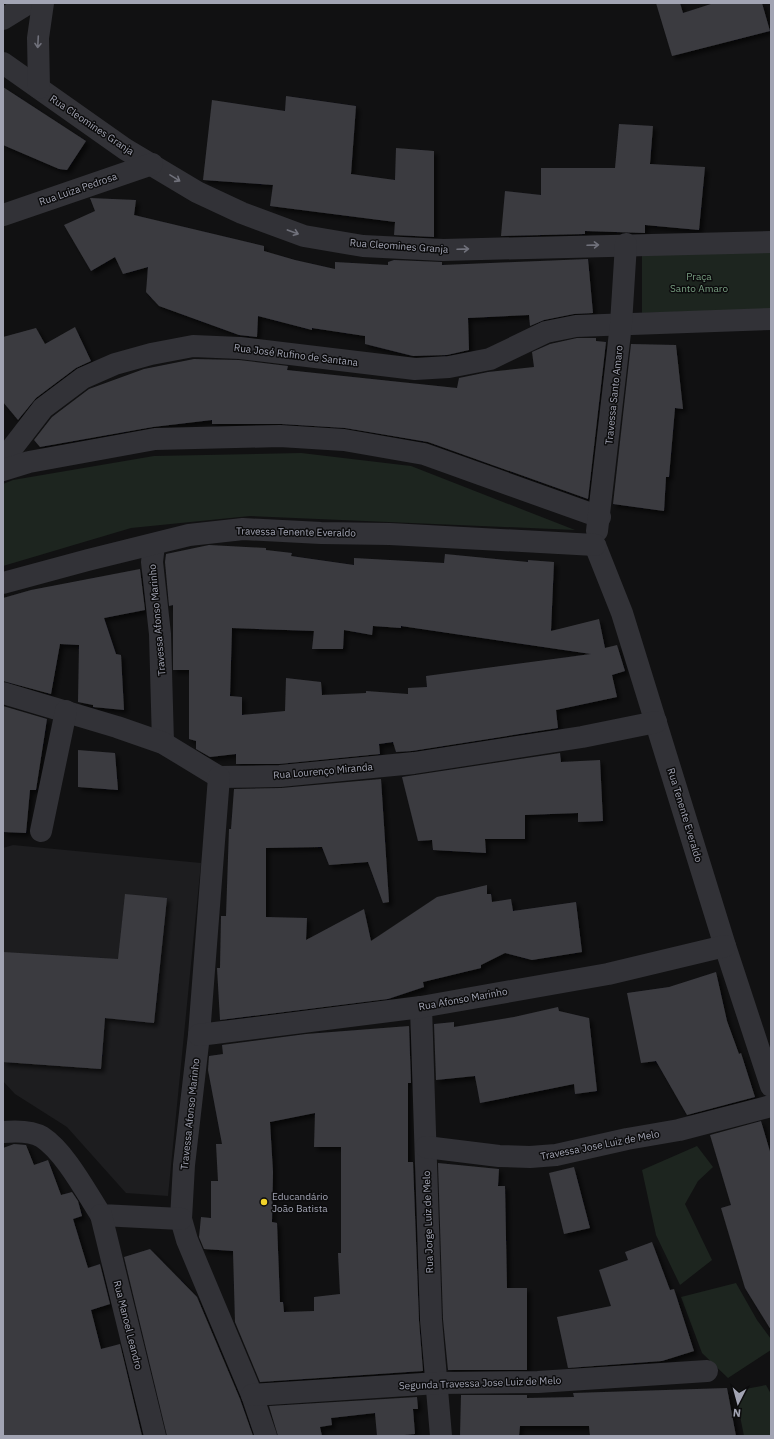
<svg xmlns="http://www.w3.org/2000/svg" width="774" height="1439" viewBox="0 0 774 1439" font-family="'IBM Plex Sans',sans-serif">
  <defs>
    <filter id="shadow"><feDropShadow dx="3.5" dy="3.5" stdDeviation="2" flood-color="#0009"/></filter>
  </defs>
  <rect width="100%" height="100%" fill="#111112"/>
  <polygon fill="#1d1d1f" points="13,845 201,863 168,1196 126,1193 67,1127 15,1094 3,1081 3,848"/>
  <g fill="#1d251f">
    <polygon points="771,251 771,309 642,313 642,252"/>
    <polygon points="301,453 411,466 575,530 250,516 131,528 3,566 3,484 13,480 154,456"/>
    <polygon points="697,1146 713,1167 698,1181 685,1204 712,1260 680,1285 656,1235 642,1170"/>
    <polygon points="736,1283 757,1320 771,1339 771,1350 728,1378 702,1353 681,1297"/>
    <polygon points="766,1385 771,1394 771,1436 744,1436 735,1391"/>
  </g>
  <g fill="#3b3b40" fill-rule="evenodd" filter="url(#shadow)">
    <polygon points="656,3 680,3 683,13 714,3 762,3 770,31 672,56"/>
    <polygon points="3,87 86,141 67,170 59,169 3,145"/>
    <polygon points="286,96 356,106 351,174 395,180 396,148 434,151 434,237 394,235 395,222 270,206 273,185 203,180 212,100 285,111"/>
    <polygon points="619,124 653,126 650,164 705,167 699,230 645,225 645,233 585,231 585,234 501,236 505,191 541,195 541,168 615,168"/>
    <polygon points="90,198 136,200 134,215 264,246 264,251 295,260 335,269 335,262 388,265 388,262 394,260 442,262 442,265 588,259 593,313 574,314 544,320 530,326 529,315 468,318 469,350 447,355 413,356 365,344 365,336 312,328 312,330 258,316 257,337 239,335 159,306 146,292 148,267 123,274 115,257 91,271 64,225 95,211"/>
    <polygon points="75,327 91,361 76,368 36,398 18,420 3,402 3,337 36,328 45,344"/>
    <polygon points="577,338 596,338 596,341 606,342 588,499 428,442 345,428 281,424 212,424 212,420 153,427 40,447 34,440 52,417 89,389 144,369 194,359 239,360 288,366 287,370 457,388 459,378 488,372 534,367 532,352 550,344"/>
    <polygon points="631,344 676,345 683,409 675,408 669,477 666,477 664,511 613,504"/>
    <path d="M 209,545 L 266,548 L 266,550 L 292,553 L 291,556 L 354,565 L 354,558 L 444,563 L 445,554 L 528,562 L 528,560 L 554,562 L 551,631 L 599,619 L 605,648 L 617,645 L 625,671 L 612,675 L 617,697 L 556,710 L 558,728 L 412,751 L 396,752 L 393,742 L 379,744 L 380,754 L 279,764 L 236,764 L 236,754 L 210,757 L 196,749 L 196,741 L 189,739 L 189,670 L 173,670 L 173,605 L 169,606 L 165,562 L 166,554 ZM 373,626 L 401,628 L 401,626 L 591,654 L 426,676 L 427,687 L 408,688 L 408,694 L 366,691 L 366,693 L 322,695 L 321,682 L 286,678 L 285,711 L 242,715 L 242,697 L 230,696 L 232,628 L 314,631 L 312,649 L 343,649 L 344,630 L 372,635 Z"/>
    <polygon points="140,569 145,610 104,618 116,654 121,655 124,710 93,707 93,705 78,702 79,645 60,644 51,694 3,681 3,598 31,590"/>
    <polygon points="3,706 47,719 36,790 30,790 26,833 3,832"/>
    <polygon points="78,750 115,753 118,790 78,787"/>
    <polygon points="560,753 561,762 600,760 603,821 578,822 578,813 525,815 525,839 485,839 486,853 433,850 432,840 418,841 402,777"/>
    <polygon points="381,779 389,902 383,903 368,862 329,865 322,847 266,848 266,917 307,918 306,940 364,909 371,941 437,897 487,885 487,894 491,894 492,902 511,899 513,911 576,902 582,952 532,960 505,953 481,965 481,968 423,982 424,987 388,999 220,1020 217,968 220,968 221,916 226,916 229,829 231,829 234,789 281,788"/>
    <polygon points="125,894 167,898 154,1023 105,1018 101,1069 3,1062 3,952 118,959"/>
    <polygon points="716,972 727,1021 739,1054 741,1053 755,1097 687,1115 656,1061 641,1063 627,993 669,987"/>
    <polygon points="558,1007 559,1011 589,1018 597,1091 575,1094 574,1084 480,1103 475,1076 436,1080 434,1024 454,1022 454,1027 514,1017"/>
    <path d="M 409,1026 L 411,1083 L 408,1083 L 408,1162 L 413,1162 L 419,1320 L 423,1371 L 260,1382 L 235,1322 L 233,1251 L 204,1249 L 199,1237 L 201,1217 L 211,1218 L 211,1181 L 218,1181 L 216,1144 L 222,1144 L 208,1070 L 209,1056 L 223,1054 L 222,1045 L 306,1034 ZM 315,1113 L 314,1147 L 341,1147 L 341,1253 L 338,1253 L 340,1294 L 314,1297 L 314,1311 L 284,1312 L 283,1302 L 280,1302 L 277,1223 L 272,1222 L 273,1172 L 270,1122 Z"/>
    <polygon points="761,1121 771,1155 771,1330 745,1288 721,1208 731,1205 710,1135"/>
    <polygon points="14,1144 26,1145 34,1165 48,1160 61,1195 72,1192 78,1201 82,1216 73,1219 88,1268 100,1264 110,1304 91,1310 101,1349 120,1344 142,1436 3,1436 3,1148"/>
    <polygon points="438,1163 499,1169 498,1186 505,1186 507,1288 527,1288 527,1370 448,1370 443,1319"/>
    <polygon points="574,1167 590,1228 564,1234 549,1173"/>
    <polygon points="652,1242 670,1290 674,1289 694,1351 662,1361 568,1368 557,1317 611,1306 599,1270 628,1260 625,1252"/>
    <polygon points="150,1249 197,1297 240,1399 253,1436 167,1436 124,1257"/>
    <polygon points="727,1388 736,1436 590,1436 589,1426 520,1426 519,1436 460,1436 461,1395 527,1395 527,1398 574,1397 573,1393"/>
    <polygon points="417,1397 418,1409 413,1409 415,1434 393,1436 377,1436 375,1413 331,1418 332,1425 320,1427 322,1436 278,1436 269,1406"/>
  </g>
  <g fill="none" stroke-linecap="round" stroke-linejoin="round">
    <g stroke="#323237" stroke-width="22">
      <polyline points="3,19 29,3"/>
      <polyline points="3,63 125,149 197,192 242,213 304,236 363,246 443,250 771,242"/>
      <polyline points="39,88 38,38 43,3"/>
      <polyline points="3,215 152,164"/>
      <polyline points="3,460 43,408 83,378 115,364 151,354 193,346 240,348 415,369 449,367 490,359 546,332 576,326 771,319"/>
      <polyline points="3,470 29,462 155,439 280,436 344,440 424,454 600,517"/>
      <polyline points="597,531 621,324 626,244"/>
      <polyline points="154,545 152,562 160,634 163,743"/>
      <polyline points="595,545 622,613 725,946 771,1086"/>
      <polyline points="3,583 88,560 189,535 243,529 321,533 390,534 595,545"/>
      <polyline points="3,693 117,727 163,743 219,777 280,776 414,763 582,737 656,722"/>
      <polyline points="219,777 199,1035 184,1165 181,1219 187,1240 252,1395 266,1436"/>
      <polyline points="41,831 66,711"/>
      <polyline points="421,1007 431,1320 441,1436"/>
      <polyline points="199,1035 421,1007 608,974 725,946"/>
      <path d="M 3,1132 C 14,1131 32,1131 42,1137 C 65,1152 86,1192 101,1215 L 181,1219"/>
      <polyline points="426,1147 499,1156 530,1157 556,1155 627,1139 679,1130 771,1106"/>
      <polyline points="101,1215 155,1436"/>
      <polyline points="252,1395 438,1383 538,1382 707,1371"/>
    </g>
  </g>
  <defs><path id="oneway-shaft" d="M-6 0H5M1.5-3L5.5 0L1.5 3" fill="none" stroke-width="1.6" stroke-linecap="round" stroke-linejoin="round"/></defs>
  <g stroke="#70717b">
    <use href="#oneway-shaft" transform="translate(38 42) rotate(93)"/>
    <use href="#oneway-shaft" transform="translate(175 178) rotate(32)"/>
    <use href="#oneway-shaft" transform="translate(293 232) rotate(20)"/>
    <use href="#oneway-shaft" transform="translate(593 245) rotate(-2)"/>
    <use href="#oneway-shaft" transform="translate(463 249) rotate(-2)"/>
  </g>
  <circle fill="#f2d32a" stroke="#0c0c0d" stroke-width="1.5" cx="264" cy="1202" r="4"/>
  <g text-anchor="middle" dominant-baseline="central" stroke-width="3" stroke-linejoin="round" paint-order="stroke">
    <g font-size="10" fill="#a2a4b3" stroke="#0c0c0d">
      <text transform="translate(92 125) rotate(34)">Rua Cleomines Granja</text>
      <text transform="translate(78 189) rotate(-19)">Rua Luiza Pedrosa</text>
      <text transform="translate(399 246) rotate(4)">Rua Cleomines Granja</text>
      <text transform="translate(296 355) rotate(7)">Rua José Rufino de Santana</text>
      <text transform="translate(614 395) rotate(-84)">Travessa Santo Amaro</text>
      <text transform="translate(296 532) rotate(1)">Travessa Tenente Everaldo</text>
      <text transform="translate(157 620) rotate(-95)">Travessa Afonso Marinho</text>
      <text transform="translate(323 771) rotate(-5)">Rua Lourenço Miranda</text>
      <text transform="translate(685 815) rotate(73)">Rua Tenente Everaldo</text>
      <text transform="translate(463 999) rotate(-10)">Rua Afonso Marinho</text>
      <text transform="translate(190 1114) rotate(-84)">Travessa Afonso Marinho</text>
      <text transform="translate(600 1145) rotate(-11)">Travessa Jose Luiz de Melo</text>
      <text transform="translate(428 1222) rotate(-92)">Rua Jorge Luiz de Melo</text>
      <text transform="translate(128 1325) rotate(76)">Rua Manoel Leandro</text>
      <text transform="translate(480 1383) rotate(-2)">Segunda Travessa Jose Luiz de Melo</text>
    </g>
    <g font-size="10" fill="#799f82" stroke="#0c0c0d">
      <text x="699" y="276">Praça<tspan x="699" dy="12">Santo Amaro</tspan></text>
    </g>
    <g font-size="10" fill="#a2a4b3" stroke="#0c0c0d" text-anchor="start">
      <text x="272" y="1196">Educandário<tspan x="272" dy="12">João Batista</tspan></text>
    </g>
  </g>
  <rect width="774" height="1439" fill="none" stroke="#a2a4b3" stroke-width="8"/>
  <g transform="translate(738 1403) rotate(186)" stroke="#0c0c0d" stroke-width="3" paint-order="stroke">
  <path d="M0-3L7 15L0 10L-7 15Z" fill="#a2a4b3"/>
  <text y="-6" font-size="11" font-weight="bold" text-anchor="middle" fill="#a2a4b3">N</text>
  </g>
</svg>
